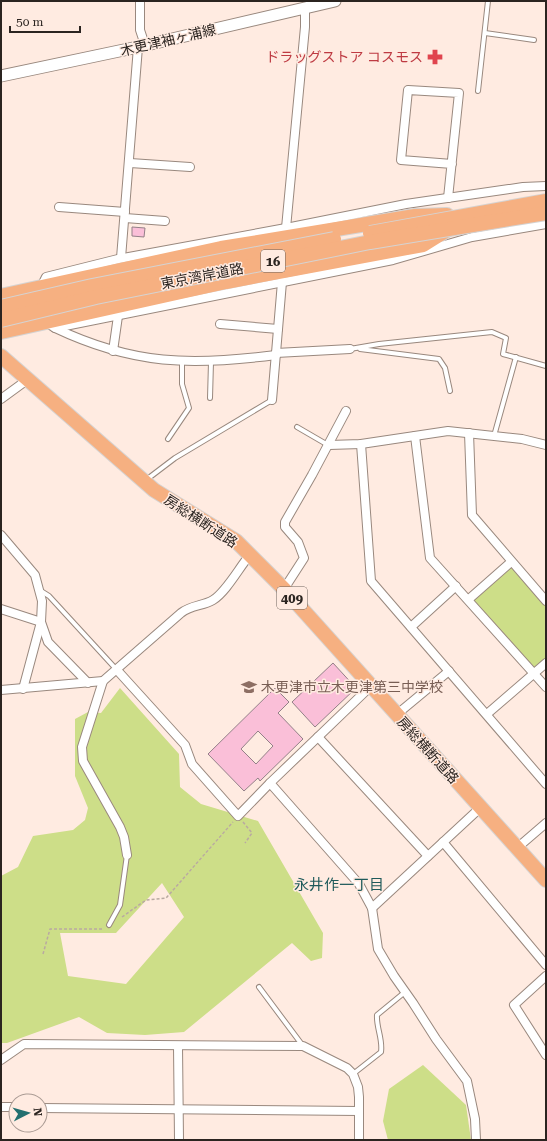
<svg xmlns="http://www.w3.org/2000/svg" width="547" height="1141" viewBox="0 0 547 1141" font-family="'Roboto Serif','Noto Sans JP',serif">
  <rect width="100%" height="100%" fill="#ffebe1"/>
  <g fill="#cdde88" fill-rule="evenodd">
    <polygon points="511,562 546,601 546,663 534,674 469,599"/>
    <path d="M 120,688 L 179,754 L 180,787 L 201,804 L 258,821 L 323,933 L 322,958 L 311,961 L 292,943 L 184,1032 L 145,1035 L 107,1033 L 79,1017 L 7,1043 L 1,1043 L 1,876 L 18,867 L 33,836 L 73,830 L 85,820 L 88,808 L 75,776 L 75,719 L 88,712 L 101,713 ZM 162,883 L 184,917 L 126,984 L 68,976 L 60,933 L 116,933 Z"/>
    <polygon points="423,1065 466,1105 471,1140 388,1140 383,1121 389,1089"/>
  </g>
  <g fill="#fabfd8" stroke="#938088" fill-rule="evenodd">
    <polygon points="132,227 145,228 144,237 132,236"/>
    <polygon points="333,663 356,688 315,727 292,702"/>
    <path d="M 275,688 L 289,702 L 278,713 L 303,739 L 260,781 L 258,778 L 244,791 L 208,754 ZM 258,731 L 273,746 L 256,764 L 241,749 Z"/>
  </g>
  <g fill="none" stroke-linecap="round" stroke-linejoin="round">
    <defs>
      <g id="lane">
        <polyline points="485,33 534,40"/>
        <polyline points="478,91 488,1"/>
        <polyline points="350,349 379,344 492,332 506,338 503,354 546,366"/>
        <polyline points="360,349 439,359 445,368 450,391"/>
        <polyline points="210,398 211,362"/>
        <polyline points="297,427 328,445"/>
        <polyline points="494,436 516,357"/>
        <polyline points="168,439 189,408 182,384 182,361"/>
        <polyline points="146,480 175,458 272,400"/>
        <polyline points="41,591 49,596 116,669"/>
        <polyline points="109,925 120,905 127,855"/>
        <polyline points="259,987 303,1046"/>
        <path d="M 353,1074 L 381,1052 C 383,1039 376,1027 377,1015 L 405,992"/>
      </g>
      <g id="street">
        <polyline points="140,1 140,30 145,45"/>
        <polyline points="130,163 190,167"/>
        <polyline points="448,198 459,93 408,90 401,160 452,164"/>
        <polyline points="59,207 125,212"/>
        <polyline points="125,218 165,221"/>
        <polyline points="286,228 305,27 305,8"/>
        <polyline points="121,258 138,47"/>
        <polyline points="41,287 46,277 118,259 286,228 406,204 523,187 546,186"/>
        <polyline points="46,322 55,328 393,260 472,237 546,224"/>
        <polyline points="220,324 278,329"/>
        <path d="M 55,328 C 133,365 191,366 276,355"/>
        <polyline points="113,351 118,316"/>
        <polyline points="276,353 350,349"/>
        <polyline points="1,399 27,380"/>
        <polyline points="272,400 282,282"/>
        <polyline points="469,433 472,515 546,601"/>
        <polyline points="415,436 430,558 546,687"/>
        <polyline points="361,444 371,581 546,784"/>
        <polyline points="329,445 361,444 448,431 522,439 546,445"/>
        <polyline points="1,535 35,575 42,601 41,622 23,689"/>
        <polyline points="284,589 304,558 298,542 285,527 285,522 312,475 346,411"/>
        <polyline points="469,599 511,562"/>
        <polyline points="1,609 41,622 48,642 88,683"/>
        <polyline points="411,627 456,586"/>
        <polyline points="117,670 185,745 192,764 238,816 270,783"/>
        <polyline points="370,687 270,783 359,884 372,908 378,949 394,976 413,1003 436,1039 467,1081 475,1119 476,1140"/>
        <polyline points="1,690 103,681"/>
        <polyline points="487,714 546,663"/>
        <polyline points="396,715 449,671"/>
        <polyline points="318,737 428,856"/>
        <polyline points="443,842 546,965"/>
        <polyline points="517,848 546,823"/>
        <path d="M 127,855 L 124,837 L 120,827 L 83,761 L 82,747 L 103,681 L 181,613 C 191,605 203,606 213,600 C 226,592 239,568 249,556"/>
        <polyline points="372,908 480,808"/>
        <polyline points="546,976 514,1005 546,1055"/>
        <polyline points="178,1046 179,1140"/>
        <polyline points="1,1060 24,1044 303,1046 347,1068 353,1074 358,1087 359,1097 359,1140"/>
        <polyline points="1,1107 16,1107"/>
        <polyline points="40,1108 359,1111"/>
      </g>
      <polyline id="secondary" points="1,76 138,47 335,1"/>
      <g id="highway">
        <polyline points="1,296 221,248 415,216 447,215"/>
        <polyline points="1,332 226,282 423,245 447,230"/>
        <polyline points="1,356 154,490 236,541 284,589 546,880"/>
      </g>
    </defs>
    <use href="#lane" stroke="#99887e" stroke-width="6"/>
    <use href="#street" stroke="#99887e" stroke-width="10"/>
    <use href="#secondary" stroke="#99887e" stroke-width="13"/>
    <use href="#highway" stroke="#d5d3d2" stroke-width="16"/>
    <g stroke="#b9a9a1" stroke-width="1.5" stroke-dasharray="3 2" stroke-linecap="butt">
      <polyline points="243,822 252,833 245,843"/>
      <polyline points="122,917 146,900 166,898 233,822"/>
      <polyline points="43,954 50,929 104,929"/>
    </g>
    <use href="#lane" stroke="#fff" stroke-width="4"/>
    <use href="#street" stroke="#fff" stroke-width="8"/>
    <use href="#secondary" stroke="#fff" stroke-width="11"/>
    <use href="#highway" stroke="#f6b081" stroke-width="14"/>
    <defs>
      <g id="highway-bridge">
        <polyline points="370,233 546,201"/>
        <polyline points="1,307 92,286 334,239"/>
        <polyline points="1,320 96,297 370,242 546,213"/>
      </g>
    </defs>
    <use href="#highway-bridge" stroke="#d5d3d2" stroke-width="16" stroke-linecap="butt"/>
    <use href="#highway-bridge" stroke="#f6b081" stroke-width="14"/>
  </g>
  <defs>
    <symbol id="pharmacy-bare" viewBox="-9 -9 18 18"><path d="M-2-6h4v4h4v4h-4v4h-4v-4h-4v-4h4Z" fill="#e0444e" stroke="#ffebe1" stroke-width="2.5" paint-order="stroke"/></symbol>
    <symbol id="school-bare" viewBox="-9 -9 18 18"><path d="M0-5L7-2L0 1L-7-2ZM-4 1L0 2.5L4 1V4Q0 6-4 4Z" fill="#8d6e63" stroke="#ffebe1" stroke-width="2.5" paint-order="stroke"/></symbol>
  </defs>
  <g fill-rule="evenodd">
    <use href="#pharmacy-bare" x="424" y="46" width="22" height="22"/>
    <use href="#school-bare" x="238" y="676" width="22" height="22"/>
  </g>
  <g text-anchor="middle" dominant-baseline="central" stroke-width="3" stroke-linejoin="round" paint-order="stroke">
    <g fill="#ffebe1" stroke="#6b605a" stroke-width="1">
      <rect x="261" y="250" width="24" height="22" rx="3"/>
      <rect x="277" y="587" width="30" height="22" rx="3"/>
    </g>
    <g font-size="13" font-weight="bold" fill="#2b2420">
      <text x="273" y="261">16</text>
      <text x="292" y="598">409</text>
    </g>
    <g font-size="14" fill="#2b2420" stroke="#ffebe1">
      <text transform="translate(168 40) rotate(-13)">木更津袖ヶ浦線</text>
      <text transform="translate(202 276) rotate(-11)">東京湾岸道路</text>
      <text transform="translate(201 521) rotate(33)">房総横断道路</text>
      <text transform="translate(428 750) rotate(48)">房総横断道路</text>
    </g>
    <g font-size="14" fill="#be3a42" stroke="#ffebe1" text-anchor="end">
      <text x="423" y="57">ドラッグストア コスモス</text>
    </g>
    <g font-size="14" fill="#785e54" stroke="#ffebe1" text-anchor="start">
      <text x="261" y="687">木更津市立木更津第三中学校</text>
    </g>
    <g font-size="15" fill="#1e5a5a" stroke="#ffebe1">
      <text x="339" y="885">永井作一丁目</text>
    </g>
  </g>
  <rect width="547" height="1141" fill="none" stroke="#2b2420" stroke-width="4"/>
  <g transform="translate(28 1113) rotate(84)"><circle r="19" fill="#ffebe1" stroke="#aa9b94"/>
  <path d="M0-3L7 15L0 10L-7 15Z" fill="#236f6f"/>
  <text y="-6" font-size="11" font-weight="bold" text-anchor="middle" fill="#2b2420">N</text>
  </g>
  <path d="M10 26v6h70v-6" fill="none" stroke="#2b2420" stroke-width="2"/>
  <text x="16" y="26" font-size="12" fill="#2b2420" stroke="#ffebe1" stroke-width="3" paint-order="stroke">50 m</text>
</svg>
